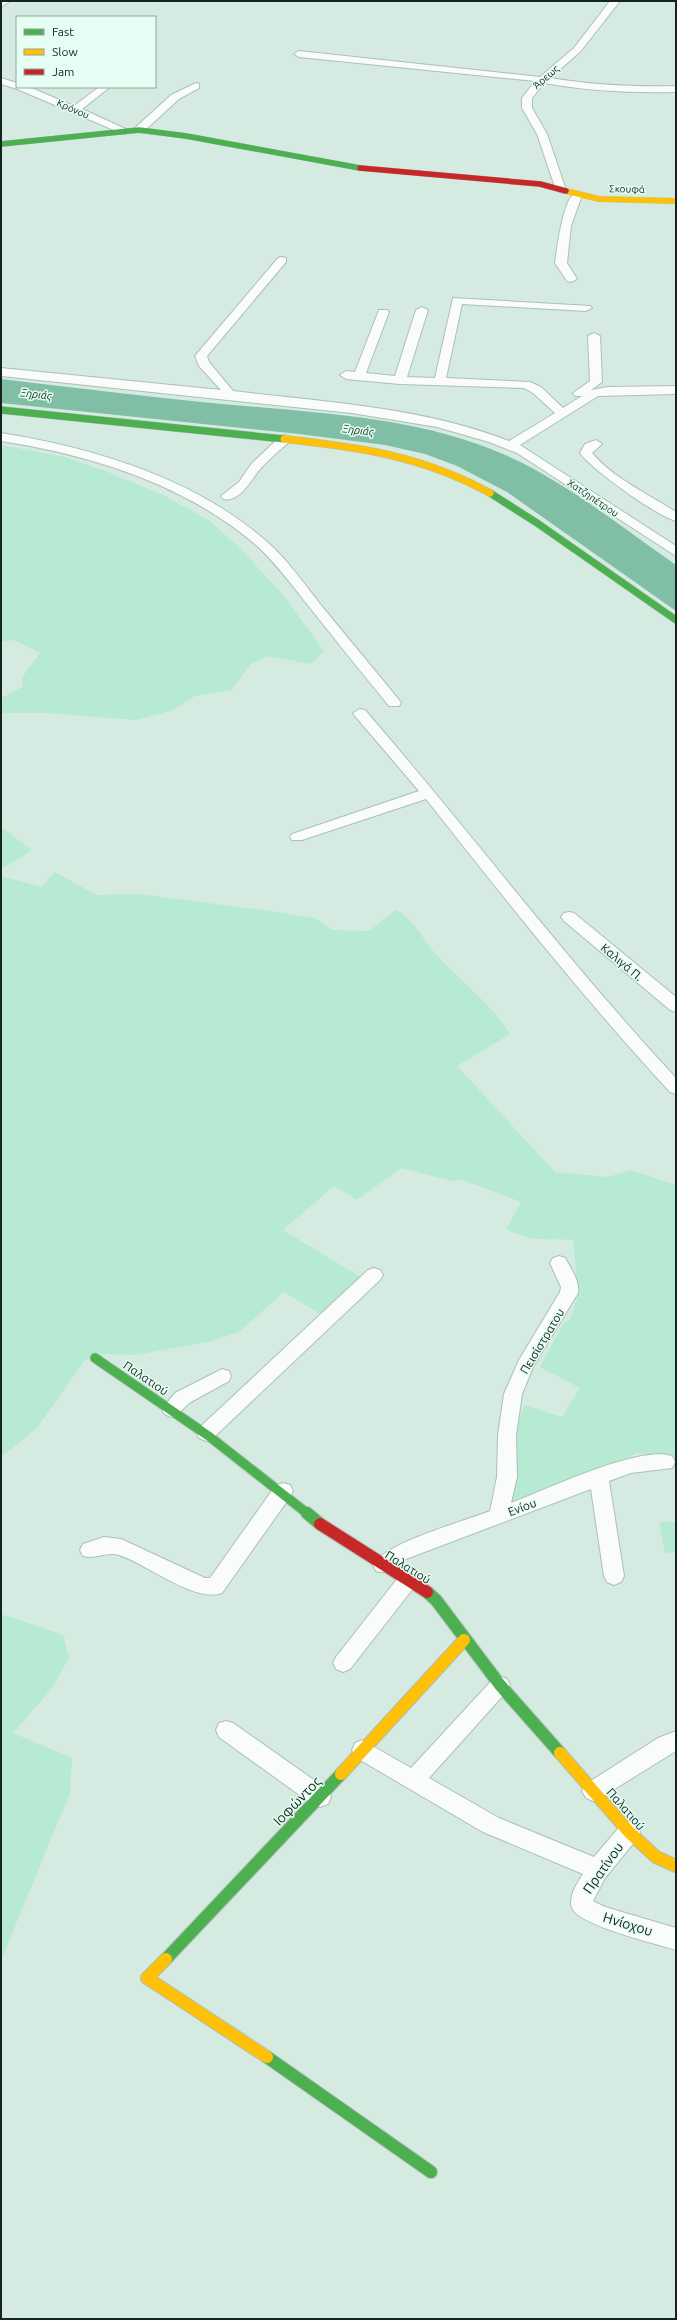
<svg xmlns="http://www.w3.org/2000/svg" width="677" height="2320" viewBox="0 0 677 2320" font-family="Ubuntu,sans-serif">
  <rect width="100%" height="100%" fill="#d5ebe1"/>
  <g fill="#b6ead3">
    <polygon points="1,445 64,457 108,472 165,496 210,521 242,550 283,595 324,651 311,664 268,656 251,664 231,690 195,696 173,710 136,720 47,713 1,713 1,698 22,687 23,676 40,653 14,640 1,642"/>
    <polygon points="1,827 32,850 1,869"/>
    <path d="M 55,872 L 96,895 L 139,894 L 270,911 L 315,918 L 332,930 L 369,931 L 396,910 C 414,919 422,939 435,953 C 460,981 490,1002 510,1034 L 457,1066 L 555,1172 L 608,1177 L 631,1170 L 676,1185 L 676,1457 L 637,1453 L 588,1477 L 511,1505 C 513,1493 515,1480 515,1468 C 516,1445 515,1426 524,1405 L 562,1417 L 580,1388 L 540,1367 L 563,1324 L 571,1318 L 578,1294 L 573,1240 C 543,1238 536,1243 506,1229 L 521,1202 L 460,1179 L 453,1181 L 401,1168 L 357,1200 L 334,1186 L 283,1230 L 364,1279 L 323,1316 L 284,1292 L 239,1332 L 208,1342 L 135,1355 L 97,1354 L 85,1360 L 37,1428 L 1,1457 L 1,876 L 41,887 Z"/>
    <polygon points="659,1522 676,1522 676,1552 665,1553"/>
    <polygon points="1,1614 63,1635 69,1658 52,1688 13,1733 72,1758 70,1793 1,1960"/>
  </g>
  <path fill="#80bfa6" d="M 1,379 C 78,388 156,398 233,405 C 321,413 408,417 491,449 C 558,475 617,524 676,565 L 676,611 L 507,492 L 457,466 L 425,454 L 385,445 L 299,434 L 1,403 Z"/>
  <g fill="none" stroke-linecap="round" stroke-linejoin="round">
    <defs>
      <g id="street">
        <polygon points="1,1 10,1 1,7"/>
        <path d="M 610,1 L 620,1 L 580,52 L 550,78 C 592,85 634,87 676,86 L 676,92 C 632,93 588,91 544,83 L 532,98 L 532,108 L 547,134 L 566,190 L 561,193 L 556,190 L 537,134 L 522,108 L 522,98 L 535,81 L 299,57 L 294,54 L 299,51 L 540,77 L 574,48 Z"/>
        <polygon points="1,78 17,83 17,87 29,87 74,106 99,87 110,87 82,109 130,131 125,134 121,133 17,89 1,84"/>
        <polygon points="196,83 199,84 199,88 179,99 143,132 135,132 135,128 171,95"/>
        <path d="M 577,192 L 582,195 L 571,226 L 567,263 L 577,279 L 571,282 L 567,281 L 555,263 C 557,250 563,195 577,192 Z"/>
        <path d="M 282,257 L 286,258 L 286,262 L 207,356 L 209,362 L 233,391 C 325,402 422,407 509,441 L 555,413 L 533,393 L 524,388 L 400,384 L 346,379 L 340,375 L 346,371 L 355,372 L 379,310 L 387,310 L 389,312 L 366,373 L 395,376 L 416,310 L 422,307 L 428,310 L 407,377 L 435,378 L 453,298 L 590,306 L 592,308 L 586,311 L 462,304 L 446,378 L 530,382 L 541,387 L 563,408 L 582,396 L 575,396 L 573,393 L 590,381 L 588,336 L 594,333 L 600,336 L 602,382 L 591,390 L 608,387 L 676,386 L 676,394 L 598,396 L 520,445 L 676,546 L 676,556 L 517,453 L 489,442 L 437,427 L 352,413 L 1,376 L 1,368 L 221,390 L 199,366 L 195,356 L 278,258 Z"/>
        <path d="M 1,433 C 94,448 192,477 265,540 C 286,558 303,582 320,604 C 346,636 373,668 399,700 L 401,703 L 399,706 L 389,706 C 363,674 337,642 311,609 C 294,588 277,564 256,545 C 185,484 91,455 1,441 Z"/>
        <path d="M 285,435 L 289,436 L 291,439 L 289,442 C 280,450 270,458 262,467 C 251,478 241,503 223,499 L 221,496 L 239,482 L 252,463 L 281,436 Z"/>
        <path d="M 596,440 L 602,444 L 592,453 C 613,478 648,494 676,512 L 676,521 C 657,516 591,469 580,453 L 585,444 Z"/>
        <path d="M 360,709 L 365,710 C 470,831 566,960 676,1078 L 676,1094 L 670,1092 C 584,999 505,899 426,799 L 302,840 L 292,840 L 290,837 L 292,834 L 419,791 L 355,716 L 353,713 Z"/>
        <polygon points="569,912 574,913 676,997 676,1012 670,1010 564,921 561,917 564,913"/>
        <path d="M 559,1256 L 565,1258 C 571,1268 580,1282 578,1293 L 533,1367 L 522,1394 L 516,1435 L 517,1477 L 511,1503 C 546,1490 639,1445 672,1456 L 675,1462 L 672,1468 L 631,1473 L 609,1481 L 624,1576 L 621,1582 L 614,1585 L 607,1582 L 604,1576 L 591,1489 L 406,1559 C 396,1566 388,1575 376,1571 L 373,1565 C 384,1543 465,1521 490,1511 L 497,1477 L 498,1435 L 504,1394 L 519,1360 L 560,1292 L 561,1287 L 550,1263 L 553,1258 Z"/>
        <polygon points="374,1268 380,1270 383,1275 380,1280 213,1438 206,1441 199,1438 197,1433 199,1428 368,1270"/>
        <polygon points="222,1369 229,1371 231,1376 229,1381 189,1403 178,1414 171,1417 164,1414 162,1409 175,1393"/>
        <path d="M 283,1483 L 290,1485 L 293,1491 L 290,1497 L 222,1593 C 194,1603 147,1564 119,1555 C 106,1551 95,1560 83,1556 L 80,1550 L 83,1544 L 104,1537 L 121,1539 L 205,1578 L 210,1578 L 276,1485 Z"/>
        <polygon points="408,1571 415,1574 418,1580 415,1586 350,1669 343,1672 336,1669 333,1663 336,1657 401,1574"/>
        <path d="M 500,1676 L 507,1679 L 510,1685 L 507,1691 L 429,1778 L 499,1818 L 594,1857 L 621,1825 L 629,1822 L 637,1825 L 640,1832 L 637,1839 L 605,1878 L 593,1901 L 605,1907 L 676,1928 L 676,1950 C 657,1944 578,1925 572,1908 C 568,1897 577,1883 583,1874 L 483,1832 L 355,1757 L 352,1750 L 355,1743 L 362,1740 L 411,1768 L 493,1679 Z"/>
        <polygon points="226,1721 233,1723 328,1790 331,1797 328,1804 320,1807 312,1804 219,1737 216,1730 219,1723"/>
        <polygon points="676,1731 676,1751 600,1798 593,1801 586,1798 582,1791 586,1784 658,1738"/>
      </g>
      <polyline id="fast-far3" points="1,144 139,130 186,136 360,168"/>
      <g id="fast-far2">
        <polyline points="1,410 284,439"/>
        <polyline points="490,493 537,523 676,620"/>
      </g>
      <polyline id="fast-far1" points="95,1358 210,1437 308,1514"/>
      <g id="fast">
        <polyline points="307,1513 320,1524"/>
        <polyline points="427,1592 436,1600 500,1685 560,1753"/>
        <polyline points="166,1959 341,1774"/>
        <polyline points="267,2057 431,2172"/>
      </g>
      <polyline id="slow-far2" points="566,191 599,199 676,201"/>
      <path id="slow-far1" d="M 284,439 C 360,447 422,456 490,493"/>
      <g id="slow">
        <polyline points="560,1753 629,1832 656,1857 676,1866"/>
        <polyline points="341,1774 464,1640"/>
        <polyline points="166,1959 147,1978 267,2057"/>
      </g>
      <polyline id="jam-far1" points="360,168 540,184 566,191"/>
      <polyline id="jam" points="320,1524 427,1592"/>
    </defs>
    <use href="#street" stroke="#adbfb7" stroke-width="2"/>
    <use href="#fast-far3" stroke="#adbfb7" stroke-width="6"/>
    <use href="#fast-far2" stroke="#adbfb7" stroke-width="8"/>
    <use href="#fast-far1" stroke="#adbfb7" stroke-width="11"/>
    <use href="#fast" stroke="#adbfb7" stroke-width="14"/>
    <use href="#slow-far2" stroke="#adbfb7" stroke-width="6"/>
    <use href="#slow-far1" stroke="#adbfb7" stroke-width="8"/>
    <use href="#slow" stroke="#adbfb7" stroke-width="14"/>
    <use href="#jam-far1" stroke="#adbfb7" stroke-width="6"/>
    <use href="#jam" stroke="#adbfb7" stroke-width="14"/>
    <use href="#street" fill="#f9fcfa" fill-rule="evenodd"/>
    <use href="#fast-far3" stroke="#4caf50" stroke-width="5.5"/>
    <use href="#fast-far2" stroke="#4caf50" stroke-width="7"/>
    <use href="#fast-far1" stroke="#4caf50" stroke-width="9"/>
    <use href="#fast" stroke="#4caf50" stroke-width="12"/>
    <use href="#slow-far2" stroke="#ffc107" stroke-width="5.5"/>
    <use href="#slow-far1" stroke="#ffc107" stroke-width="7"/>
    <use href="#slow" stroke="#ffc107" stroke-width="12"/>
    <use href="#jam-far1" stroke="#c62828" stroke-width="5.5"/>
    <use href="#jam" stroke="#c62828" stroke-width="12"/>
  </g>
  <g text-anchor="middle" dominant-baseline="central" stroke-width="3" stroke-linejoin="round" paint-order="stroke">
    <g font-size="10" fill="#15241d" stroke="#e5fdf2">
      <text transform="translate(546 77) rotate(-41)">Άρεως</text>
      <text transform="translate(73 109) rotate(24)">Κρόνου</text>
      <text transform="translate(627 189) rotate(1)">Σκουφά</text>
      <text transform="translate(593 498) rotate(34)">Χατζηπέτρου</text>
    </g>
    <g font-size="11" font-style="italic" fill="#0f3426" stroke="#e5fdf2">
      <text transform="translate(36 394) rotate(6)">Ξηριάς</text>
      <text transform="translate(358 430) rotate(6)">Ξηριάς</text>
    </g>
    <g font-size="12" fill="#15241d" stroke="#e5fdf2">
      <text transform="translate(622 962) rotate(40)">Καλιγά Π.</text>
      <text transform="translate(542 1341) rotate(-59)">Πεισίστρατου</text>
      <text transform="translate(146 1378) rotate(34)">Παλατιού</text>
      <text transform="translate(522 1507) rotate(-21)">Ενίου</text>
      <text transform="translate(408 1567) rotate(32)">Παλατιού</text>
      <text transform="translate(626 1809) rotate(49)">Παλατιού</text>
    </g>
    <g font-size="14" fill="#15241d" stroke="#e5fdf2">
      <text transform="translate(297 1801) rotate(-46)">Ιοφώντος</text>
      <text transform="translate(603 1868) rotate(-55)">Πρατίνου</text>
      <text transform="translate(628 1924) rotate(17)">Ηνίοχου</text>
    </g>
  </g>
  <rect width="677" height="2320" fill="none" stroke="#15241d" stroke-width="4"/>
  <rect x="16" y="16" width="140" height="72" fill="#e5fdf2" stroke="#92a69d"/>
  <rect x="24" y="29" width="20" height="6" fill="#4caf50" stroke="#92a69d"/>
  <text x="52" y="36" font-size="12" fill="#15241d">Fast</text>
  <rect x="24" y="49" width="20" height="6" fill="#ffc107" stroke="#92a69d"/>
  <text x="52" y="56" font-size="12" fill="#15241d">Slow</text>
  <rect x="24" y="69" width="20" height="6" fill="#c62828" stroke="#92a69d"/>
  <text x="52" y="76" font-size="12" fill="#15241d">Jam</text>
</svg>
